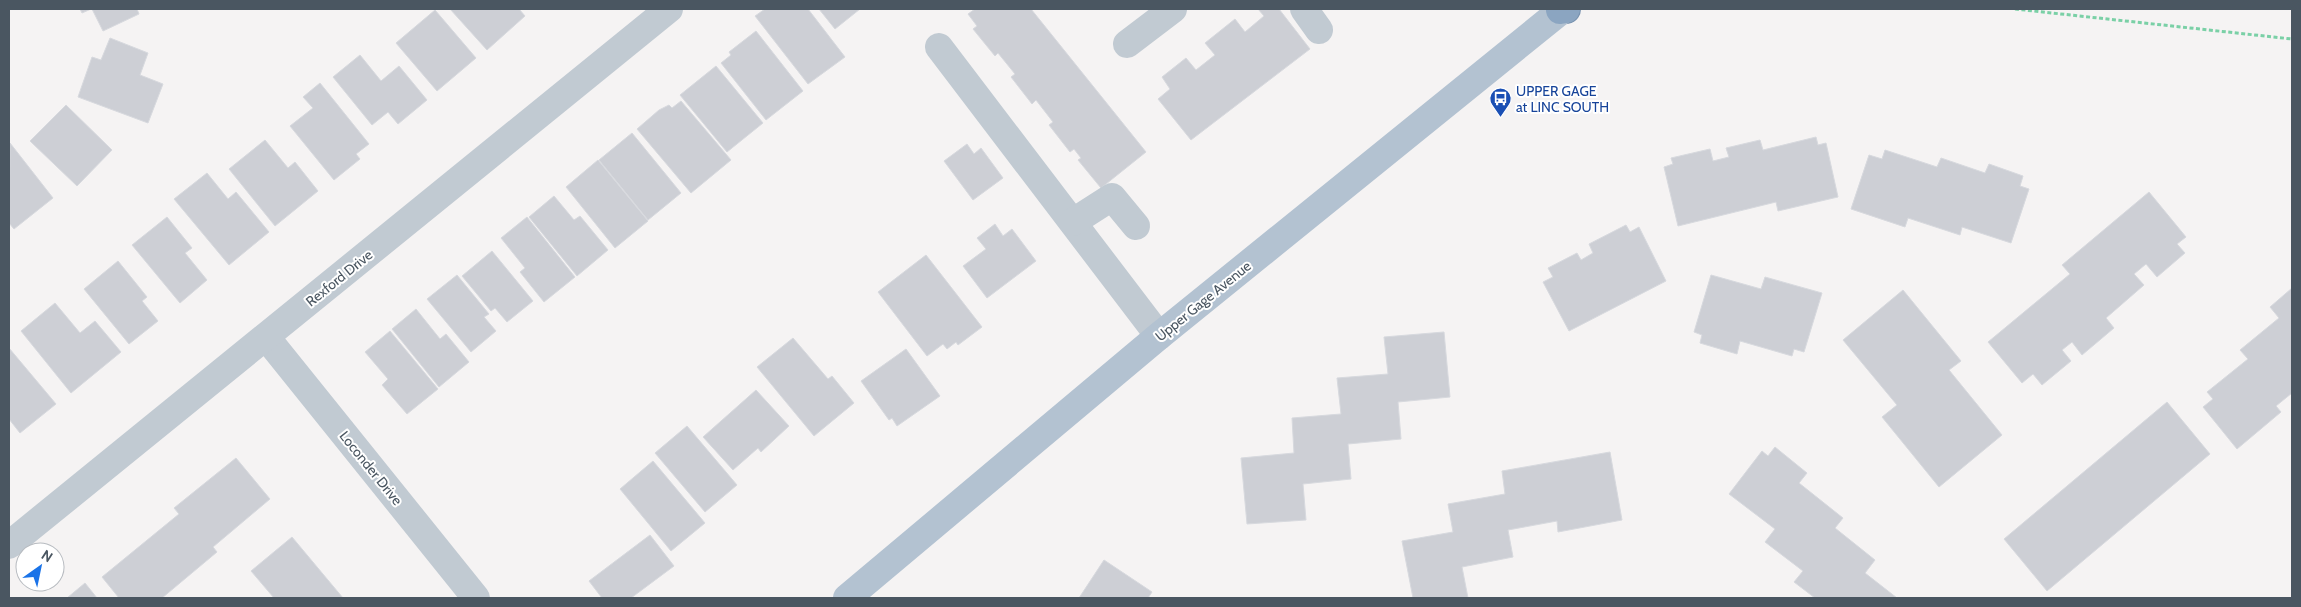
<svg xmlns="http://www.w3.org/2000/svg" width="2301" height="607" viewBox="0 0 2301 607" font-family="Cabin,sans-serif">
  <rect width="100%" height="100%" fill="#f5f3f3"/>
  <g fill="#cdcfd5" stroke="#d7d9de">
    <polygon points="80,9 91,9 82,13"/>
    <polygon points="92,9 137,9 139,14 103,31"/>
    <polygon points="450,9 519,9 525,16 487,50"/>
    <polygon points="765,9 808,9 845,57 808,84 755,16"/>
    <polygon points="819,9 860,9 835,29"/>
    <polygon points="975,9 1031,9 1146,152 1101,188 1078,160 1081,158 1074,149 1070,152 1049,125 1053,122 1036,100 1032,104 1011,77 1015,74 998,53 995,56 973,29 977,26 968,14"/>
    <polygon points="1258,9 1279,9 1310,49 1191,140 1158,99 1170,89 1162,77 1186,58 1196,70 1215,55 1205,43 1235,19 1245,32 1264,16"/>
    <polygon points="435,10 476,58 437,91 396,43"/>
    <polygon points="756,31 803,91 766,120 721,63 731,55 729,52"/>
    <polygon points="110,38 148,53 140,75 163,84 148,123 78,97 92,57 101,60"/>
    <polygon points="360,55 381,81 399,66 427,100 398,124 388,112 372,125 333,77"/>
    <polygon points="716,66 763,123 727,152 680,95"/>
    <polygon points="320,83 369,144 356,154 360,159 334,180 290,126 313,108 303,97"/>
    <polygon points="681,101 731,160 691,193 637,129 659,110 669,105 672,108"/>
    <polygon points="66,105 112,150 77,186 30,141"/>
    <polygon points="632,133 681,193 648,220 599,160"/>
    <polygon points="1816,137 1818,145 1826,143 1838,197 1778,211 1776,202 1678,226 1664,167 1673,164 1671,158 1710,149 1713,161 1729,157 1726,148 1760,140 1763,150"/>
    <polygon points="265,140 288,168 295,162 318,191 275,226 229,169"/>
    <polygon points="10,143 53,198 14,229 9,223"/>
    <polygon points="967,144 974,154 981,148 1003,178 973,200 944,161"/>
    <polygon points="1885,150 1937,167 1941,158 1985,173 1989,164 2023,176 2020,186 2029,189 2011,243 1962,227 1960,235 1908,218 1905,227 1851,209 1869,155 1882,159"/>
    <polygon points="598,160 648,221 615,248 566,187"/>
    <polygon points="207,173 228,199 236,192 269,232 229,265 174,199"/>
    <polygon points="2149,192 2186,237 2177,244 2185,253 2157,277 2146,264 2134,274 2144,285 2106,318 2114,328 2082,355 2072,342 2062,350 2071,361 2042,385 2033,374 2022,383 1988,342 2070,274 2062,265"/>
    <polygon points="554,196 574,220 580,216 608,250 577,276 529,217"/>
    <polygon points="167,217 192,248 185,253 207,280 180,303 132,245"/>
    <polygon points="527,217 575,277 544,302 520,272 525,268 501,238"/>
    <polygon points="995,224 1003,236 1012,229 1036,261 987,298 963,266 986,249 977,238"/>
    <polygon points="1626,225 1630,232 1639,227 1666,281 1569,331 1543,282 1553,277 1548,268 1577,253 1581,260 1593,253 1589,244"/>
    <polygon points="492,251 533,301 507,322 495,308 491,311 462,276"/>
    <polygon points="926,255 982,327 958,345 956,342 947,349 943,344 927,356 878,292"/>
    <polygon points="118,261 147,297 142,301 158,321 129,344 84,289"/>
    <polygon points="457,275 489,314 484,317 496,331 471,352 427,299"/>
    <polygon points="1711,275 1761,289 1765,277 1822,293 1804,352 1794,349 1792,356 1740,341 1737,354 1700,343 1702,335 1694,332"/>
    <polygon points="2292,288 2292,393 2276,406 2281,412 2237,449 2203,407 2213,399 2207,392 2248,359 2240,350 2279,318 2270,307"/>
    <polygon points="1903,290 1961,361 1949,370 2002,435 1939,487 1882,417 1897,405 1843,340"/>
    <polygon points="55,303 80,333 95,321 121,352 71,393 21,331"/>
    <polygon points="416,309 440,339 446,334 469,362 439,387 392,329"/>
    <polygon points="390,331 438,389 407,414 382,385 388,379 365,352"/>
    <polygon points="1444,332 1450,397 1398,402 1401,439 1348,444 1351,479 1303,484 1306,520 1247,524 1241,458 1294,453 1292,418 1341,414 1337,378 1388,374 1384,337"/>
    <polygon points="793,338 828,379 832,376 854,403 814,436 757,367"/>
    <polygon points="9,348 56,404 20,433 9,419"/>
    <polygon points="906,349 940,396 897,426 892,418 889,420 861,381"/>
    <polygon points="756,390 789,426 761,452 758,448 733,470 703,437"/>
    <polygon points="2167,402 2210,454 2047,591 2004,539"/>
    <polygon points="687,426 737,485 705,512 655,453"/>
    <polygon points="1775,447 1807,473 1799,483 1843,518 1835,528 1875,560 1865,573 1897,598 1815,598 1794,582 1803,571 1765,542 1775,529 1729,494 1762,451 1768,456"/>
    <polygon points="1610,452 1622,520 1558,532 1557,521 1508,530 1513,557 1462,567 1468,598 1413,598 1402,541 1453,532 1448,504 1505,494 1502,471"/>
    <polygon points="236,458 270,499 213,547 217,552 162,598 119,598 102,577 179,514 174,508"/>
    <polygon points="653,461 705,523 671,551 620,489"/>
    <polygon points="650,535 674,566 631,598 602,598 589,581"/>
    <polygon points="292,537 343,598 274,598 251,571"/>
    <polygon points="1104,560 1152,592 1148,598 1079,598"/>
    <polygon points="85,583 97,598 67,598"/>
  </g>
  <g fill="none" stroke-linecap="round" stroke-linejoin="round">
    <defs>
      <polyline id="highway" points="1560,10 1566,9"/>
    </defs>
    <use href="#highway" stroke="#7690ad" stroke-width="30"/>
    <polyline stroke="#7ad0a6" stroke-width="3" stroke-dasharray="4 2.5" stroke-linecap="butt" points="2015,9 2292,39"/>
    <g stroke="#c1cad2" stroke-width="28">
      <polyline points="1304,9 1319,30"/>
      <polyline points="1127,44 1173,9"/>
      <polyline points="939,47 1159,336"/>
      <polyline points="1073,222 1112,197 1136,226"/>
      <polyline points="266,337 476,598"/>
      <polyline points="9,545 669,9"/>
    </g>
    <polyline stroke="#b3c2d1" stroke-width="28" points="847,598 1159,336 1563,9"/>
    <use href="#highway" stroke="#8ba5c1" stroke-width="28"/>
  </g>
  <defs>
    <symbol id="bus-pin" viewBox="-11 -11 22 30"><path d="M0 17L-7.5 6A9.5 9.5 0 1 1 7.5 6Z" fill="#1a4fb4" stroke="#fff"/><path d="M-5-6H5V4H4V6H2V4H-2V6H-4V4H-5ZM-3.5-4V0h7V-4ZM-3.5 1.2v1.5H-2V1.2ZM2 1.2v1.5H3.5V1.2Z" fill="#fff"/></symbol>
  </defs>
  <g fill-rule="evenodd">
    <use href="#bus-pin" x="1488" y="86" width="25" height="34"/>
  </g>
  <g text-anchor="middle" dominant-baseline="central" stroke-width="4" stroke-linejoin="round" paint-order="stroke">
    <g font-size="14" fill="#164399" stroke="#fff" text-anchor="start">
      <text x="1516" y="91">UPPER GAGE<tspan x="1516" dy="16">at LINC SOUTH</tspan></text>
    </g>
    <g font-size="14" fill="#4a5661" stroke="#fff">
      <text transform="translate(339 278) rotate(-39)">Rexford Drive</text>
      <text transform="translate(1203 301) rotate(-39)">Upper Gage Avenue</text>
      <text transform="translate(371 468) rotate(51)">Loconder Drive</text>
    </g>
  </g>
  <rect width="2301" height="607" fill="none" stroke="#4a5661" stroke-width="20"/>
  <g transform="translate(40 567) rotate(33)"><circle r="24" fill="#ffffff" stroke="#b7bbc0"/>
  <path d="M0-4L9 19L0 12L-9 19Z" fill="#1a73e8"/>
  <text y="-8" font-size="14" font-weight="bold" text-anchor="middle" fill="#4a5661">N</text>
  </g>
</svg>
